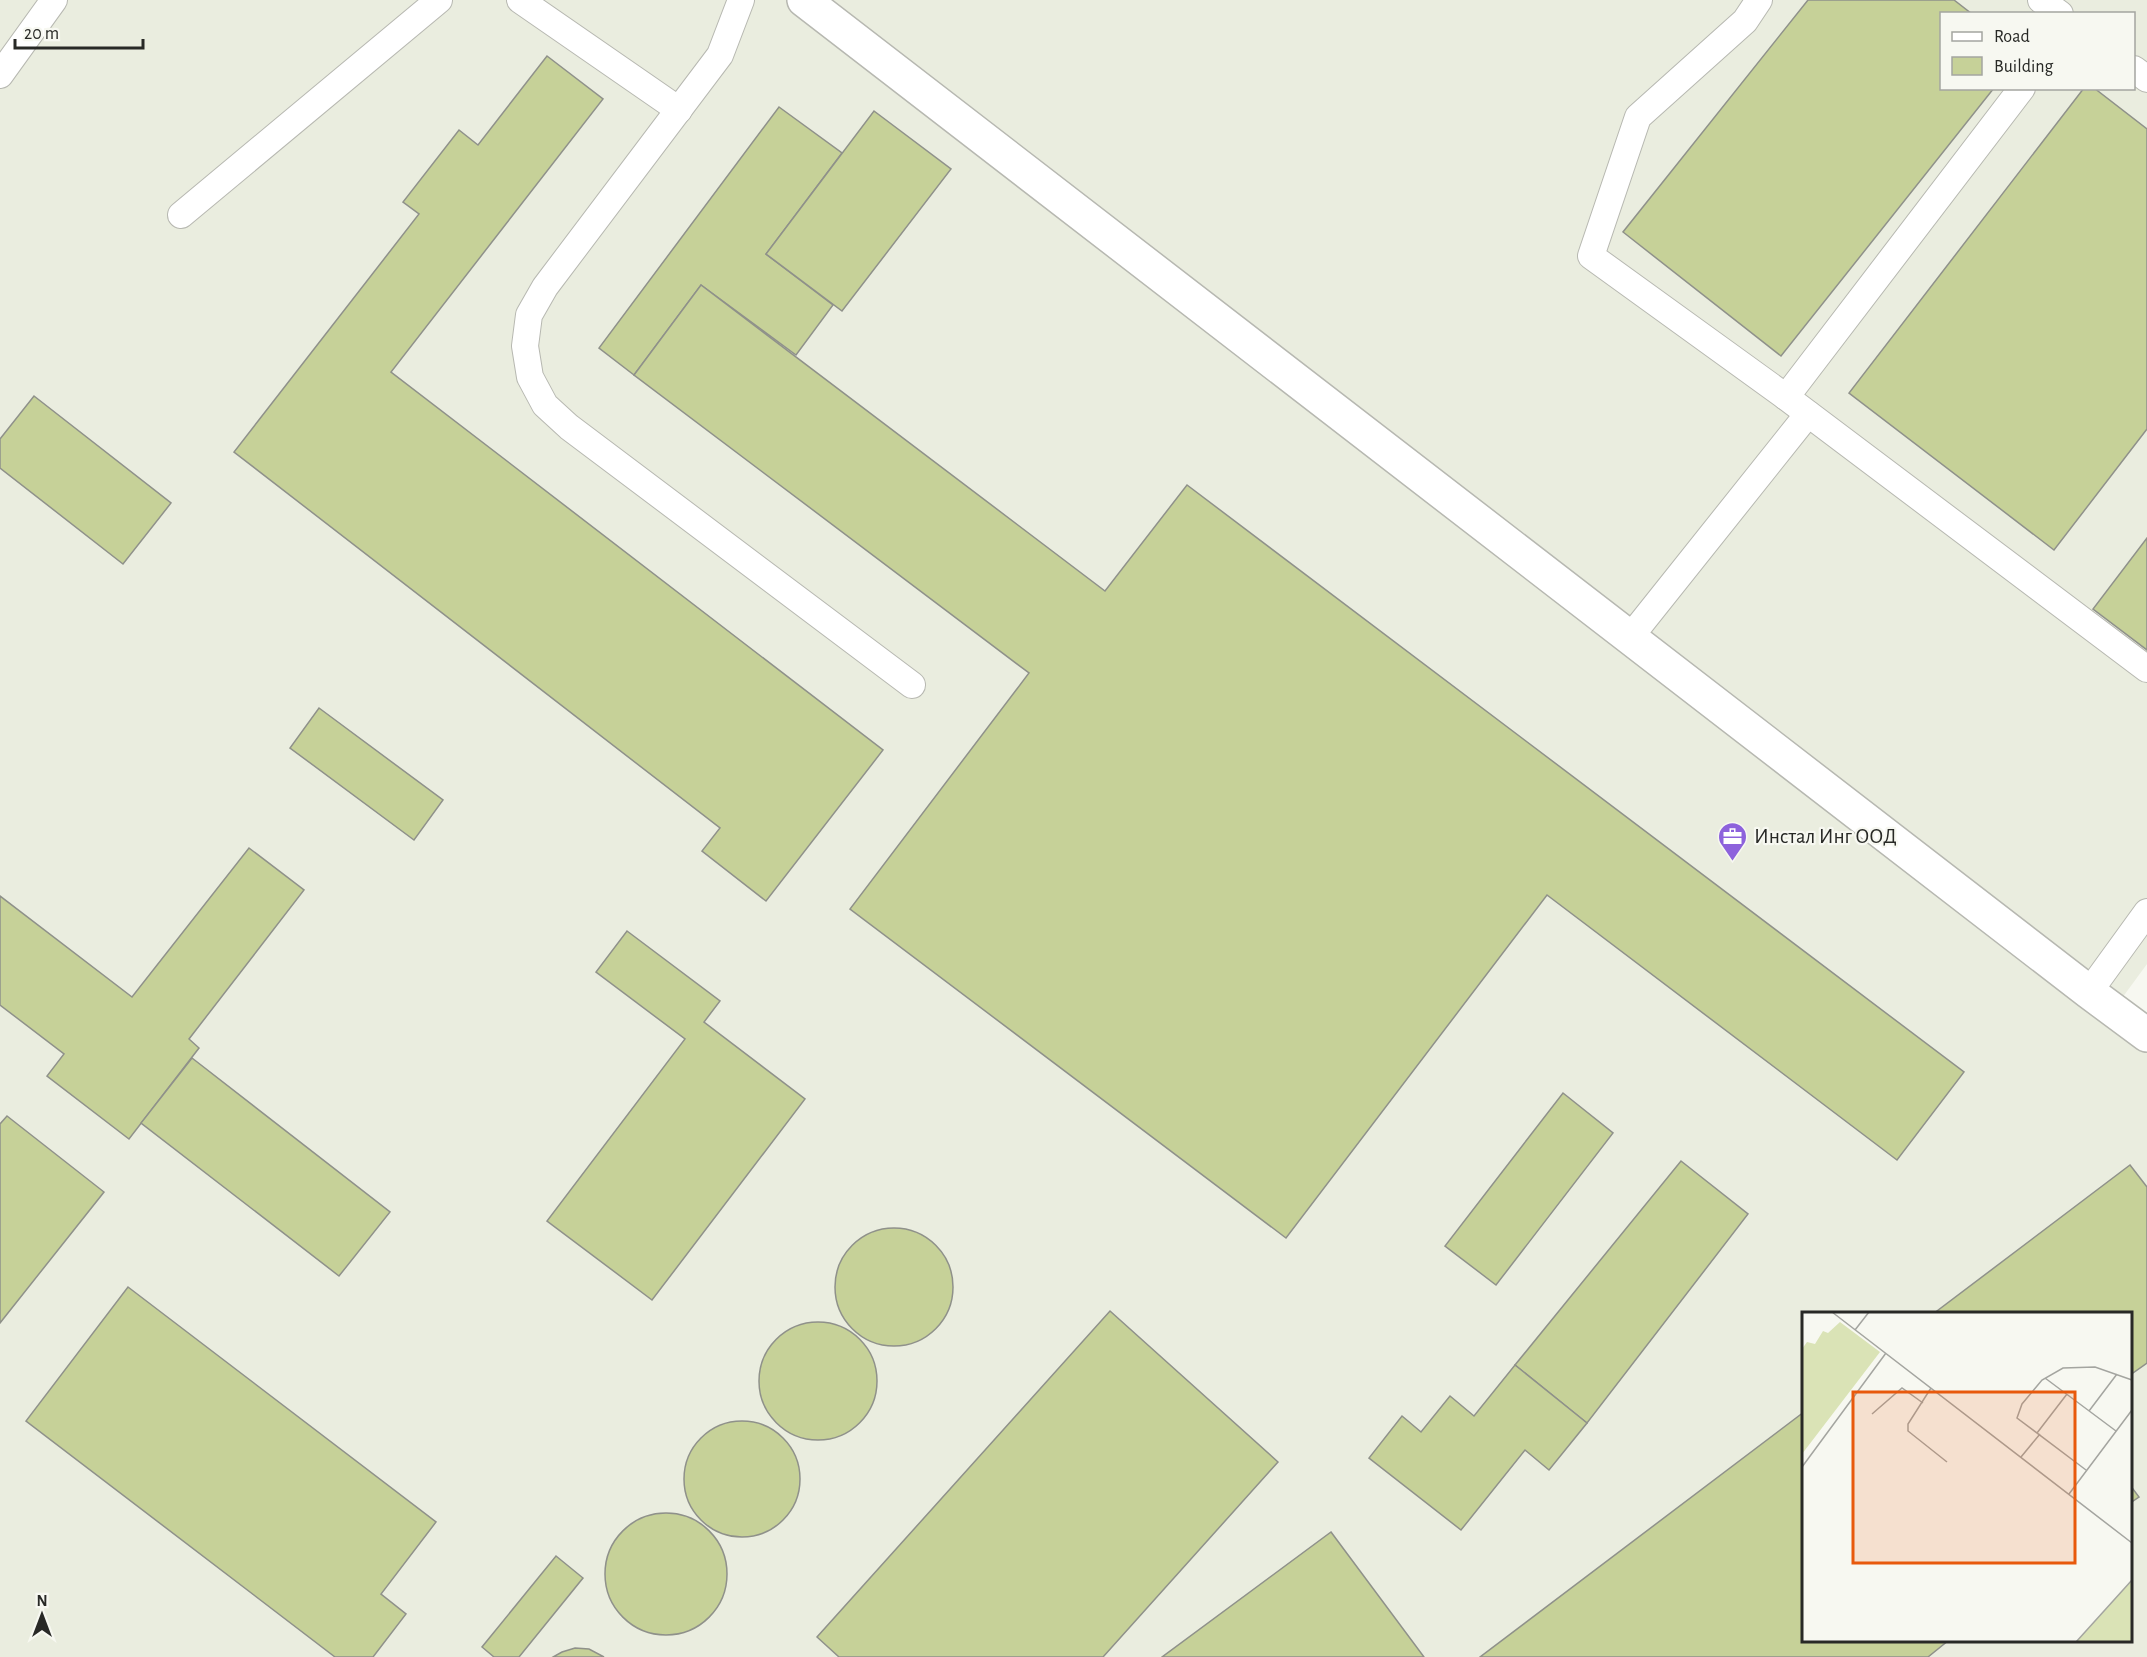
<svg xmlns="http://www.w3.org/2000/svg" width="2147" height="1657" viewBox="0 0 2147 1657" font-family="'Alegreya Sans',sans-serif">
  <rect width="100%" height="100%" fill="#f7f8f1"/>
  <path fill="#eaeddf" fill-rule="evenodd" d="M 0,0 L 2147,0 L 2147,964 L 2114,1009 L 2147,1035 L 2147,1657 L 0,1657 ZM 1942,14 L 2134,14 L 2134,88 L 1942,88 ZM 1804,1314 L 2130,1314 L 2130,1640 L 1804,1640 Z"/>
  <g fill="#c6d198" stroke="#8f918a" stroke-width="1.5">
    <polygon points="1808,0 1954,0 1972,14 1942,14 1942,88 1994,88 1781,356 1623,232"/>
    <polygon points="547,56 603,99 391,372 883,750 766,901 702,851 720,828 234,452 419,214 403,202 459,130 478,145"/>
    <polygon points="2084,88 2094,88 2147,129 2147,429 2054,550 1849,393"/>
    <polygon points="779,107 842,153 766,254 833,305 796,355 701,285 634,375 599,348"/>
    <polygon points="874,111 951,169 842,311 766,254"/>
    <polygon points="701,285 1105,591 1187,485 1964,1072 1897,1160 1547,895 1286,1238 850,909 1029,673 634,375"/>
    <polygon points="34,396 171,503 123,564 0,468 0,439"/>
    <polygon points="2147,538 2147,650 2093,609"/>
    <polygon points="319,708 443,800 414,840 290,748"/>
    <polygon points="249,848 304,890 189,1039 199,1048 129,1139 47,1076 64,1054 0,1005 0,896 132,997"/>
    <polygon points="627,931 720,1001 704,1022 805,1099 652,1300 547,1221 685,1039 596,972"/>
    <polygon points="192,1058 390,1212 339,1276 141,1123"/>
    <polygon points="1563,1093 1613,1133 1496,1285 1445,1246"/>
    <polygon points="7,1116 104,1192 0,1323 0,1124"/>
    <polygon points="1681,1161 1748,1214 1587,1423 1515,1365"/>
    <polygon points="2130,1165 2147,1187 2147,1363 2130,1375 2130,1314 1933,1314"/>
    <circle cx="894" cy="1287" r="59"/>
    <polygon points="128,1287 436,1522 381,1594 406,1614 373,1657 335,1657 26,1421"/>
    <polygon points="1110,1311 1278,1462 1103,1657 839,1657 817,1637"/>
    <circle cx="818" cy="1381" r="59"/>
    <polygon points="1515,1365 1587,1423 1549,1470 1525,1450 1461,1530 1369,1458 1402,1416 1421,1432 1450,1396 1474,1416"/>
    <polygon points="1804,1412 1804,1640 1949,1640 1928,1657 1480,1657"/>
    <circle cx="742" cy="1479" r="58"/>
    <polygon points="2130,1485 2139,1497 2130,1503"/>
    <circle cx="666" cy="1574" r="61"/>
    <polygon points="1331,1532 1424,1657 1162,1657"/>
    <polygon points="556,1556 583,1578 519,1657 494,1657 482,1647"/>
    <polygon points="575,1648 589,1649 604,1657 553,1657 562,1652"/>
  </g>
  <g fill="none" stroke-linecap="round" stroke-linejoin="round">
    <defs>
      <g id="service">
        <polyline points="520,0 679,110"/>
        <polyline points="741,0 720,55 545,287 529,315 525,346 530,377 545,405 569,427 912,685"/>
        <polyline points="1759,0 1745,21 1638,117 1591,256 1786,397 2147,669"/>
        <polyline points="2041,0 2060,14"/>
        <polyline points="2134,69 2147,79"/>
        <polyline points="0,75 54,0"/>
        <polyline points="181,215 439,0"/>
        <polyline points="1786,397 2022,88"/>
        <polyline points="1631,636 1808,414"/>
        <polyline points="2089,992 2147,912"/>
      </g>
      <polyline id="minor" points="804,0 2089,992 2147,1035"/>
    </defs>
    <use href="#service" stroke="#b7b8b1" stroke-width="28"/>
    <use href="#minor" stroke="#b7b8b1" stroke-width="36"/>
    <use href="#service" stroke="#fff" stroke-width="26"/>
    <use href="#minor" stroke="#fff" stroke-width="33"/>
  </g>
  <defs>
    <symbol id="office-pin" viewBox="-11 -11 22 30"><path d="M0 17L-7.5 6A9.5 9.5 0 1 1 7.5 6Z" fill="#8d62dc" stroke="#f7f8f1"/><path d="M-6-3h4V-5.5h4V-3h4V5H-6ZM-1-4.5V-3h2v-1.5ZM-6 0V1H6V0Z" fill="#fff"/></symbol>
  </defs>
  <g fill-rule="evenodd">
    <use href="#office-pin" x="1716" y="820" width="33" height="45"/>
  </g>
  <g text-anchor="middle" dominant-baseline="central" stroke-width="4.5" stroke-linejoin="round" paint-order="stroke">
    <g font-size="21" fill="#282926" stroke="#f7f8f1" text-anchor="start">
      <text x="1754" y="836">Инстал Инг ООД</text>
    </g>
  </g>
  <g transform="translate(1802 1312)">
    <rect width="330" height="330" fill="#f7f8f1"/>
    <path d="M 38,10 L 78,40 L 0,142 L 0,37 L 5,30 L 13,32 L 21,19 L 26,21 ZM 330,268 L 330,330 L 274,330 Z" fill="#dae3b6"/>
    <path fill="none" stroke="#a4a5a0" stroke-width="1.5" d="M 30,0 L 330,231M 53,18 L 67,0M 243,66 L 314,119M 129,76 L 106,112 L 106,119 L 145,150M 287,99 L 315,62M 70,102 L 100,76 L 121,91M 235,121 L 265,82M 219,145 L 238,122M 0,155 L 84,41M 284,158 L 215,106 L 220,92 L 240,68 L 261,56 L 293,55 L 330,68M 267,182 L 330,98M 274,330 L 330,268"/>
    <path fill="#e8590c" fill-opacity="0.15" stroke="#e8590c" stroke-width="3" d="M 51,80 L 273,80 L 273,251 L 51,251 Z"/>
    <rect width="330" height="330" fill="none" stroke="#282926" stroke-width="3"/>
  </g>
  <rect x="1940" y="12" width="195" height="78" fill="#f7f8f1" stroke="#a4a5a0" stroke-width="1.5"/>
  <rect x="1952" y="32" width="30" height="9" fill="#ffffff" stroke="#a4a5a0" stroke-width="1.5"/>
  <text x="1994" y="42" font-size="18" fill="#282926">Road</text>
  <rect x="1952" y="57" width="30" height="18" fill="#c6d198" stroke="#a4a5a0" stroke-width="1.5"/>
  <text x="1994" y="72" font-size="18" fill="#282926">Building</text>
  <g transform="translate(42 1615)" stroke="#f7f8f1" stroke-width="4.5" paint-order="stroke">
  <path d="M0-4.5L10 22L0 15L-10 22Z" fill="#282926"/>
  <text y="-9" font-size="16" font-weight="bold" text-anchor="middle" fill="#282926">N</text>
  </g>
  <path d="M15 39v9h128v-9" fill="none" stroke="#282926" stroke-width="3"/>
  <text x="24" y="39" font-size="18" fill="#282926" stroke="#f7f8f1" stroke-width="4.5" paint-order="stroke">20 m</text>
</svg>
